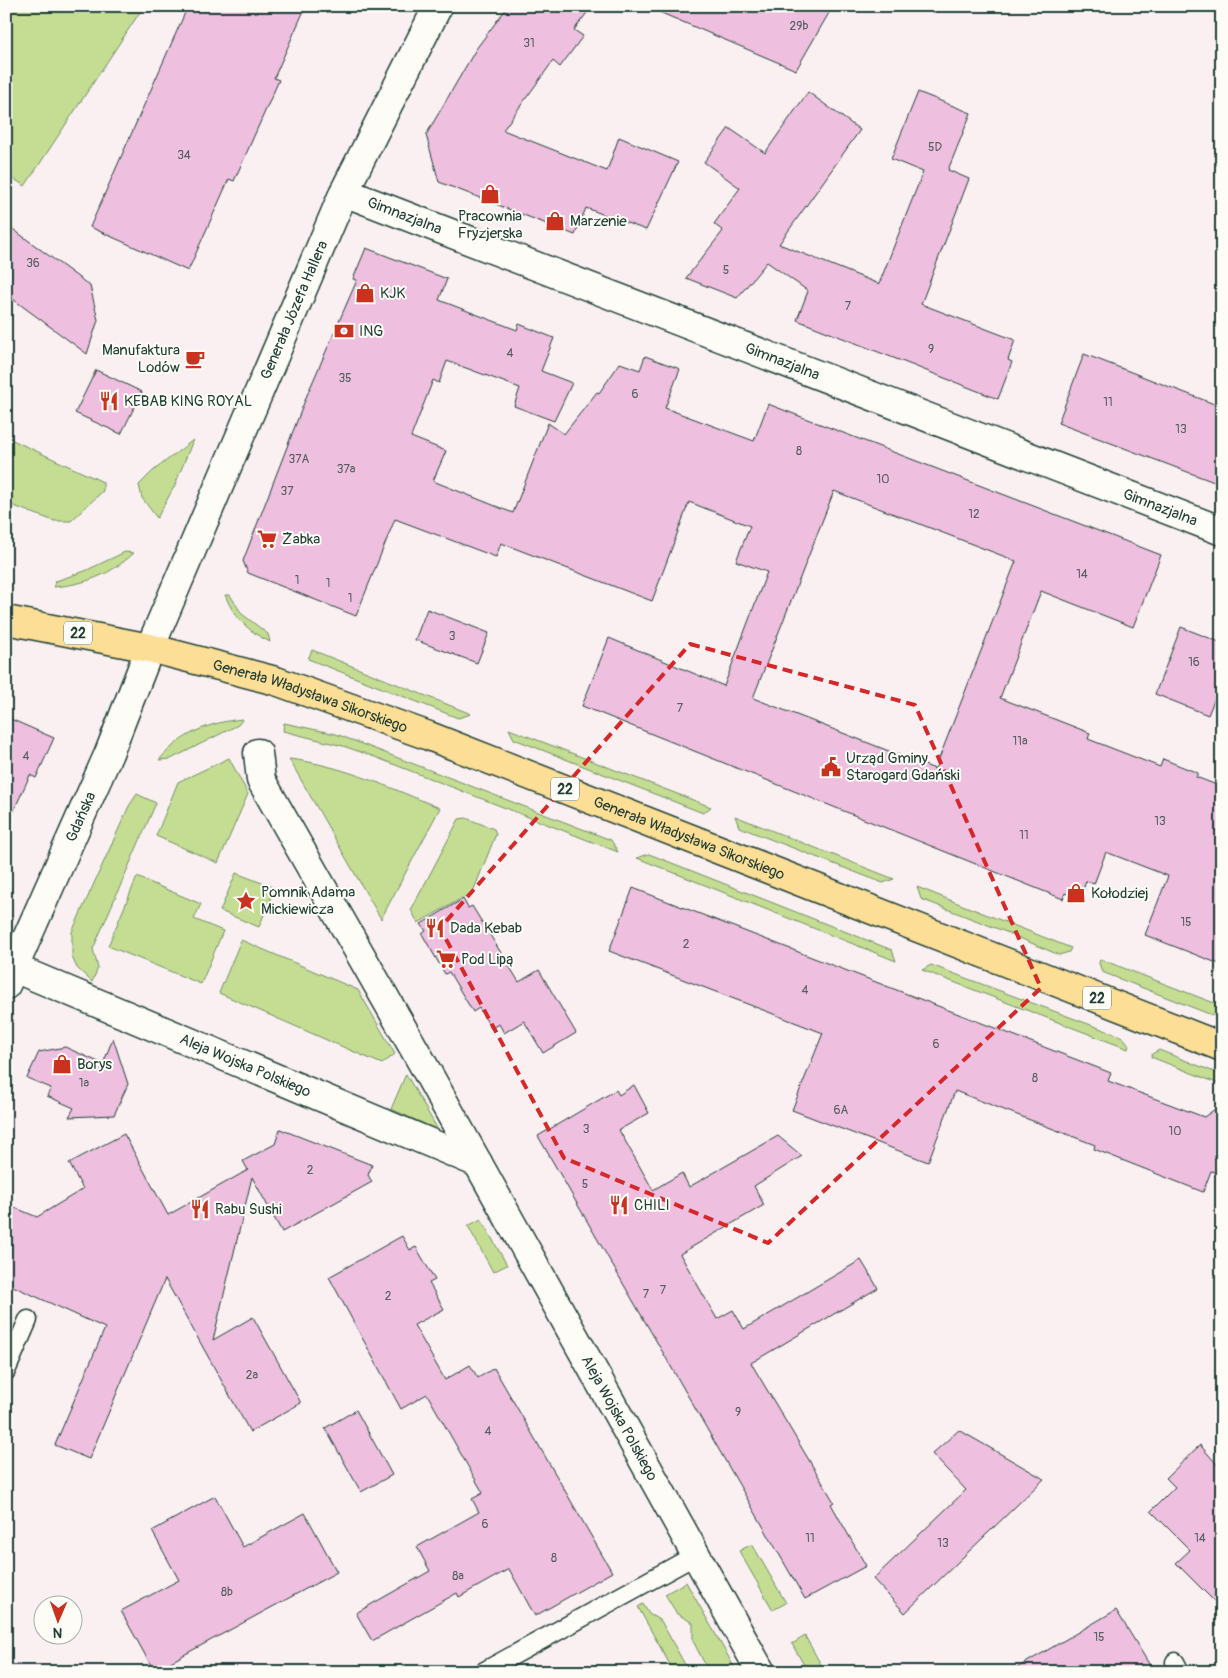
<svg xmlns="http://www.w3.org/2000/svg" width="1228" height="1678" viewBox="0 0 1228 1678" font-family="Pangolin,sans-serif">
  <rect width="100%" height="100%" fill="#faf0f2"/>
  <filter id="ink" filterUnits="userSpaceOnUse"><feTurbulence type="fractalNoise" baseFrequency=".02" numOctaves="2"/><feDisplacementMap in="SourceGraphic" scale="10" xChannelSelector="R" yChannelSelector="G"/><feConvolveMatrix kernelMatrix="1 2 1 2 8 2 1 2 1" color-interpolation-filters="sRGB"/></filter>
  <g filter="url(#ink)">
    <g fill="#c4dd93" stroke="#728d64">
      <polygon points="6,6 144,6 25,186 6,174"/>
      <polygon points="6,437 103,482 103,491 71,521 54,521 6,503"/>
      <polygon points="193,440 175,485 157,518 142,498 139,485 153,471"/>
      <path d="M 125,552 L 134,553 C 110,575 86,584 54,587 L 56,581 L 85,571 Z"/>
      <path d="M 225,595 L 230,595 L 242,614 L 268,634 L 270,642 C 248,631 234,618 225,595 Z"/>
      <polygon points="312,650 471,714 458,718 308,659"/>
      <path d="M 243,719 L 238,725 L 171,759 L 159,760 C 181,734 209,722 243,719 Z"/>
      <polygon points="284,723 336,734 611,840 618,852 375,757 343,746 283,731"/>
      <polygon points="509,729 711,807 703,813 514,739"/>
      <polygon points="229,758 248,794 218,863 156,836 178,782"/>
      <path d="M 289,759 C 342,765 391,788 440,808 L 381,919 Z"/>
      <polygon points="137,794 156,803 93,949 98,968 92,982 77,968 72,957 72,932 129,806"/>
      <polygon points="735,816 894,879 883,883 739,827"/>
      <polygon points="466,818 494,829 496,834 473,892 418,923 411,910 459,819"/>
      <polygon points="649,854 892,950 896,961 637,858"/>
      <polygon points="236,873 275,888 259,927 220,911"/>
      <polygon points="137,877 201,904 194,919 223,931 201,984 108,946"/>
      <polygon points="917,887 1071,948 1069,952 1059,955 1006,932 921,899"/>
      <polygon points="241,940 358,990 395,1054 382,1064 219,993"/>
      <polygon points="1100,959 1222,1006 1222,1019 1102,972 1099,963"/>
      <polygon points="931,965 1123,1037 1129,1045 1128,1049 922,970"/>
      <polygon points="1159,1050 1222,1075 1222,1085 1151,1057 1152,1054"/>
      <polygon points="406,1074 438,1130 391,1109"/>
      <polygon points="481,1219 507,1265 493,1272 468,1226"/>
      <polygon points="752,1544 786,1603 773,1610 739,1551"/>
      <polygon points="686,1582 737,1672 709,1672 693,1641 693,1623 677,1614 665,1594"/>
      <polygon points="643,1604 649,1614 661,1621 689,1672 674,1672 638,1607"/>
      <polygon points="805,1636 825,1672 808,1672 792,1644"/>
    </g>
    <g fill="#efbfe0" stroke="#1f3d34" fill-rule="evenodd">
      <polygon points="188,6 306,6 274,78 279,80 234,181 229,179 188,271 90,227"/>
      <polygon points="508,6 592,6 574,30 583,36 560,67 553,61 503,130 607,171 619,137 678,162 646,230 586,208 575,235 439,182 426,135 476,49"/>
      <polygon points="645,6 833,6 796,70"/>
      <polygon points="808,92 860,130 779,244 879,284 923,172 891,159 918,92 971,113 948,170 969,179 921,304 1015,340 1008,360 1012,362 998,399 797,320 808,291 767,262 737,298 686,278 723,231 714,224 740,188 704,162 729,128 765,153"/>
      <polygon points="6,224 90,286 98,320 87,354 6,294"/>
      <path d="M 366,248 L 447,279 L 439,300 L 517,330 L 519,324 L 554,338 L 541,371 L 572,383 L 554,421 L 514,406 L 520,388 L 447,361 L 439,383 L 433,380 L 411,437 L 446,451 L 433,481 L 513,513 L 548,423 L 564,434 L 597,392 L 599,393 L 620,363 L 640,370 L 645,356 L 680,369 L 665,408 L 754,441 L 768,404 L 1161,555 L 1133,627 L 1041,591 L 1000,698 L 1090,733 L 1088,739 L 1160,767 L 1163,759 L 1198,773 L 1196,777 L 1222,787 L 1222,965 L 1145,935 L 1168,876 L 1106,852 L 1094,884 L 1086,881 L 1080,899 L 1065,893 L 1063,899 L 582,706 L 609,638 L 724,686 L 767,572 L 736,561 L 750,526 L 689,502 L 652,601 L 501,543 L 496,557 L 395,519 L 356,616 L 248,573 L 243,561 L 307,395 L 357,280 L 353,279 ZM 834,491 L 1016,561 L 935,769 L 753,698 Z"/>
      <polygon points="1084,354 1222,407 1222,485 1058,423"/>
      <polygon points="96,370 142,392 121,434 75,413"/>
      <polygon points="427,609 489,633 477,663 415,640"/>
      <polygon points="1181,627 1222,643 1222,681 1208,715 1155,694"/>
      <polygon points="6,717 54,738 36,778 30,775 6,828"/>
      <polygon points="633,888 1111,1073 1108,1081 1204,1117 1222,1104 1222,1175 1211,1171 1203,1192 1094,1149 1095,1145 955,1091 928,1162 792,1110 823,1033 609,951"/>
      <polygon points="463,899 468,908 472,906 519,982 539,970 576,1033 543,1053 524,1021 504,1033 499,1024 491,1028 479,1008 473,1012 449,972 445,974 422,934 426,931 421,924"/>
      <polygon points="113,1038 128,1084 114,1115 69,1117 74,1108 47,1096 51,1088 27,1078 39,1052 65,1047 103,1064"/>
      <polygon points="634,1085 649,1113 619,1130 653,1190 682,1173 689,1187 778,1136 802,1156 754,1186 764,1205 680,1254 717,1319 733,1310 744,1329 861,1260 878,1288 751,1363 834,1502 831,1504 866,1566 805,1599 538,1136 616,1090 619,1095"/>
      <polygon points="280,1129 372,1165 368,1175 372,1182 282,1232 252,1177 213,1340 253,1317 301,1403 250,1432 165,1279 89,1459 55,1445 105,1328 6,1283 6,1204 37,1217 83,1189 69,1163 124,1134 168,1215 248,1170 243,1161 275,1144"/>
      <polygon points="402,1236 410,1250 416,1247 435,1280 429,1283 444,1309 414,1325 445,1380 470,1365 478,1378 494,1368 612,1572 535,1616 509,1569 459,1597 457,1593 372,1641 356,1613 430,1571 417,1547 479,1512 472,1499 483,1493 427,1394 401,1409 329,1277"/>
      <polygon points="356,1410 392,1475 361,1492 325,1428"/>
      <polygon points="959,1430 1044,1479 905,1613 873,1579 966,1490 932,1454"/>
      <polygon points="1200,1445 1222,1470 1222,1609 1176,1563 1190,1550 1151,1511 1175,1487 1166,1478"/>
      <polygon points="215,1496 243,1547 305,1513 337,1572 154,1671 121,1611 179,1580 152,1531"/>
      <polygon points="1116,1610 1154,1672 1010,1672"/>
    </g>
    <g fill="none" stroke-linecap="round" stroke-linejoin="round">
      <defs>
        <g id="lane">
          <polyline points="6,1371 28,1320"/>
          <polyline points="1175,1662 1180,1672"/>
          <polyline points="483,1672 696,1555"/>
        </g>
        <g id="street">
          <path id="s1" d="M 344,192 L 1222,531"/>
          <path id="s2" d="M 258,753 L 261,780 L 420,1059 L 761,1672"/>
          <path id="s3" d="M 14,968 L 478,1163"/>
        </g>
        <g id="secondary">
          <path id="s4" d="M 6,985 L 109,753 L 150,648 L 344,192 L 438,6"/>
        </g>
        <g id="primary">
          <path id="s5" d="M 6,620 L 150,648 L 276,681 L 429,736 L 1222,1047"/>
        </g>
      </defs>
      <use href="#lane" stroke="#1f3d34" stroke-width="21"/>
      <use href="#street" stroke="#1f3d34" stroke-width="31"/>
      <use href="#secondary" stroke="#1f3d34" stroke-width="31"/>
      <use href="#primary" stroke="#1f3d34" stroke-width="31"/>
      <use href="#lane" stroke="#fdfcf7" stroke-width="18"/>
      <use href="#street" stroke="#fdfcf7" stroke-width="28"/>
      <use href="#secondary" stroke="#fdfcf7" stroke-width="28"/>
      <use href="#primary" stroke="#fcde96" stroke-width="28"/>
    </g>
  </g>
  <path fill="none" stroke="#d62828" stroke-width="4" stroke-dasharray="10 6" stroke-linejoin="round" d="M 690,644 L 915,705 L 1041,988 L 768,1243 L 564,1158 L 440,928 Z"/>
  <defs>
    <symbol id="shop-bare" viewBox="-9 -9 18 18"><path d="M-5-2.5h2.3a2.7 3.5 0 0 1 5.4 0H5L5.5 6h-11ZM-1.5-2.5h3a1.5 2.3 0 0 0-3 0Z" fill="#c8321e" stroke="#fdfcf7" stroke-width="2.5" paint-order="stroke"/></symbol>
    <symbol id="bank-bare" viewBox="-9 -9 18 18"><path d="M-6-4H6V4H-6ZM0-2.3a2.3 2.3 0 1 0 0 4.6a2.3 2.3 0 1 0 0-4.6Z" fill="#c8321e" stroke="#fdfcf7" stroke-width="2.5" paint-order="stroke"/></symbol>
    <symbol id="cafe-bare" viewBox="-9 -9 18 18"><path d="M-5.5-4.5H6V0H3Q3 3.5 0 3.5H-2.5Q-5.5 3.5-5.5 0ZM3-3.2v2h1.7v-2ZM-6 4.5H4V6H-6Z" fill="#c8321e" stroke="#fdfcf7" stroke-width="2.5" paint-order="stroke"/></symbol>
    <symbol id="restaurant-bare" viewBox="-9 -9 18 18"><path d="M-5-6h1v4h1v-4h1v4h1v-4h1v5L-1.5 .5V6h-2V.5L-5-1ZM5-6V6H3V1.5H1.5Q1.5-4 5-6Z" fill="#c8321e" stroke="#fdfcf7" stroke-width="2.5" paint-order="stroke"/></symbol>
    <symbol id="supermarket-bare" viewBox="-9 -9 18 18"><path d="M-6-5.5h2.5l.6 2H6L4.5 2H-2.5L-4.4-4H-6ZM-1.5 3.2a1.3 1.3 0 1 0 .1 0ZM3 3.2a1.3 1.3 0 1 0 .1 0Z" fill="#c8321e" stroke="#fdfcf7" stroke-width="2.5" paint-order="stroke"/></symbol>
    <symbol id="civic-bare" viewBox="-9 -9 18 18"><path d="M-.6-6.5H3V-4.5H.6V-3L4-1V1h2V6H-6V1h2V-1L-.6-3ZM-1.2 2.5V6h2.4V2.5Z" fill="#c8321e" stroke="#fdfcf7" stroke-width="2.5" paint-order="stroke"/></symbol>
    <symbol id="sight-bare" viewBox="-9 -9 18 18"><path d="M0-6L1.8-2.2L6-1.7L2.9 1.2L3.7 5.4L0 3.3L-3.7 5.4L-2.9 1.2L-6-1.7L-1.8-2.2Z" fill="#c8321e" stroke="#fdfcf7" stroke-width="2.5" paint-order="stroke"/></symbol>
  </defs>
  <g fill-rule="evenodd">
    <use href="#shop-bare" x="476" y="180" width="28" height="28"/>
    <use href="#shop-bare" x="541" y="207" width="28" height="28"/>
    <use href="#shop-bare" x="351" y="279" width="28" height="28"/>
    <use href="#bank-bare" x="330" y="317" width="28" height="28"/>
    <use href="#cafe-bare" x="181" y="345" width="28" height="28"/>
    <use href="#restaurant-bare" x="95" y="387" width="28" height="28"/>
    <use href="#supermarket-bare" x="253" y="525" width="28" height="28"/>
    <use href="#civic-bare" x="817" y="753" width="28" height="28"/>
    <use href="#shop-bare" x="1062" y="879" width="28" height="28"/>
    <use href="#sight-bare" x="232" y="887" width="28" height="28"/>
    <use href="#restaurant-bare" x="421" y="914" width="28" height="28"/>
    <use href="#supermarket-bare" x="432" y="945" width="28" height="28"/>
    <use href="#shop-bare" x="48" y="1050" width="28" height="28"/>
    <use href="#restaurant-bare" x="605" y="1191" width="28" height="28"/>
    <use href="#restaurant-bare" x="186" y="1195" width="28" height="28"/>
  </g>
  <g text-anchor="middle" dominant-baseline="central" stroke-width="4" stroke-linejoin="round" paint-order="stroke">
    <g font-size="12" fill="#535e5f">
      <text x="799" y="26">29b</text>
      <text x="529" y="43">31</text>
      <text x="935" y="147">5D</text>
      <text x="184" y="155">34</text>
      <text x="33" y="263">36</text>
      <text x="726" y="270">5</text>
      <text x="848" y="306">7</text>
      <text x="931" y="349">9</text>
      <text x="510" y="353">4</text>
      <text x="345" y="378">35</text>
      <text x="635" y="394">6</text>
      <text x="1108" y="402">11</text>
      <text x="1181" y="429">13</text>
      <text x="799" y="451">8</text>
      <text x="299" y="459">37A</text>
      <text x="346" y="469">37a</text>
      <text x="883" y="479">10</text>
      <text x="287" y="491">37</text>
      <text x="974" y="514">12</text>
      <text x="1082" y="574">14</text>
      <text x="297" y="580">1</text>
      <text x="328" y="583">1</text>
      <text x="350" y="598">1</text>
      <text x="452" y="636">3</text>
      <text x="1194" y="662">16</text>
      <text x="680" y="708">7</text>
      <text x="1020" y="741">11a</text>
      <text x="26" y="756">4</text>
      <text x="1160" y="821">13</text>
      <text x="1024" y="835">11</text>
      <text x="1186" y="922">15</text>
      <text x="686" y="944">2</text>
      <text x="805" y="990">4</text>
      <text x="936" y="1044">6</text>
      <text x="1035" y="1078">8</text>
      <text x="84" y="1083">1a</text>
      <text x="841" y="1110">6A</text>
      <text x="586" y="1129">3</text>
      <text x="1175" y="1131">10</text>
      <text x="310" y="1170">2</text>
      <text x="585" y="1184">5</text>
      <text x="663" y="1290">7</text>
      <text x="646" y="1294">7</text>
      <text x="388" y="1296">2</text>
      <text x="252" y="1375">2a</text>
      <text x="738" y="1412">9</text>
      <text x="488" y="1431">4</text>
      <text x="485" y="1524">6</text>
      <text x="810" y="1538">11</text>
      <text x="1200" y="1538">14</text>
      <text x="943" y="1543">13</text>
      <text x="554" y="1558">8</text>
      <text x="458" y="1576">8a</text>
      <text x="227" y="1592">8b</text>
      <text x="1099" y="1637">15</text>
    </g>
    <g fill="#fdfcf7" stroke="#62766e" stroke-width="1">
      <rect x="64" y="621.5" width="28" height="23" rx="4"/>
      <rect x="551" y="777.5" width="28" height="23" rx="4"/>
      <rect x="1083" y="986.5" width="28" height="23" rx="4"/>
    </g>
    <g font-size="14" font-weight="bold" fill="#1f3d34">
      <text x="78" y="633">22</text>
      <text x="565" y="789">22</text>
      <text x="1097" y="998">22</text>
    </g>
    <g font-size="15" fill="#1f3d34" stroke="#fdfcf7">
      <text stroke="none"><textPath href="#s1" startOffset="65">Gimnazjalna</textPath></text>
      <text stroke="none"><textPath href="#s4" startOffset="734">Generała Józefa Hallera</textPath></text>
      <text stroke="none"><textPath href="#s1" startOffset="470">Gimnazjalna</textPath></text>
      <text stroke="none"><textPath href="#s1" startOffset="875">Gimnazjalna</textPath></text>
      <text stroke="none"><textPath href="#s5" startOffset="314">Generała Władysława Sikorskiego</textPath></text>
      <text stroke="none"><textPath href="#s4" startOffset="184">Gdańska</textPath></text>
      <text stroke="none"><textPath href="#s5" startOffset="719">Generała Władysława Sikorskiego</textPath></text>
      <text stroke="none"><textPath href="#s3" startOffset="251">Aleja Wojska Polskiego</textPath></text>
      <text stroke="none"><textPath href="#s2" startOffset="759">Aleja Wojska Polskiego</textPath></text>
    </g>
    <g font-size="15" fill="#1f3d34" stroke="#fdfcf7" text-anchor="start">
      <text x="490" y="216" text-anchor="middle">Pracownia<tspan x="490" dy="17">Fryzjerska</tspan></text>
      <text x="570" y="221">Marzenie</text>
      <text x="380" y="293">KJK</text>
      <text x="359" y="331">ING</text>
      <text x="180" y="350" text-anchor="end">Manufaktura<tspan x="180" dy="17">Lodów</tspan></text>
      <text x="124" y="401">KEBAB KING ROYAL</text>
      <text x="282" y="539">Żabka</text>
      <text x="846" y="758">Urząd Gminy<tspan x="846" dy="17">Starogard Gdański</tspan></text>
      <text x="261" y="892">Pomnik Adama<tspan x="261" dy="17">Mickiewicza</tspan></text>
      <text x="1091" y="893">Kołodziej</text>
      <text x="450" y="928">Dada Kebab</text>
      <text x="461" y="959">Pod Lipą</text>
      <text x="77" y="1064">Borys</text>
      <text x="634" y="1205">CHILI</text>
      <text x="215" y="1209">Rabu Sushi</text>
    </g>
  </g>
  <rect width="1228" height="1678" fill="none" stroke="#fdfcf7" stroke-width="25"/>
  <rect x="12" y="12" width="1203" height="1653" fill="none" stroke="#1f3d34" stroke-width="2" filter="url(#ink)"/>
  <g transform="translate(58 1620) rotate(182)"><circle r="24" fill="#fdfcf7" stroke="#a4b0a9"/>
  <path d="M0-4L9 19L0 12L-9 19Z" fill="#c8321e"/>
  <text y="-8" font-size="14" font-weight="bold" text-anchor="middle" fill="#1f3d34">N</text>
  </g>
</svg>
